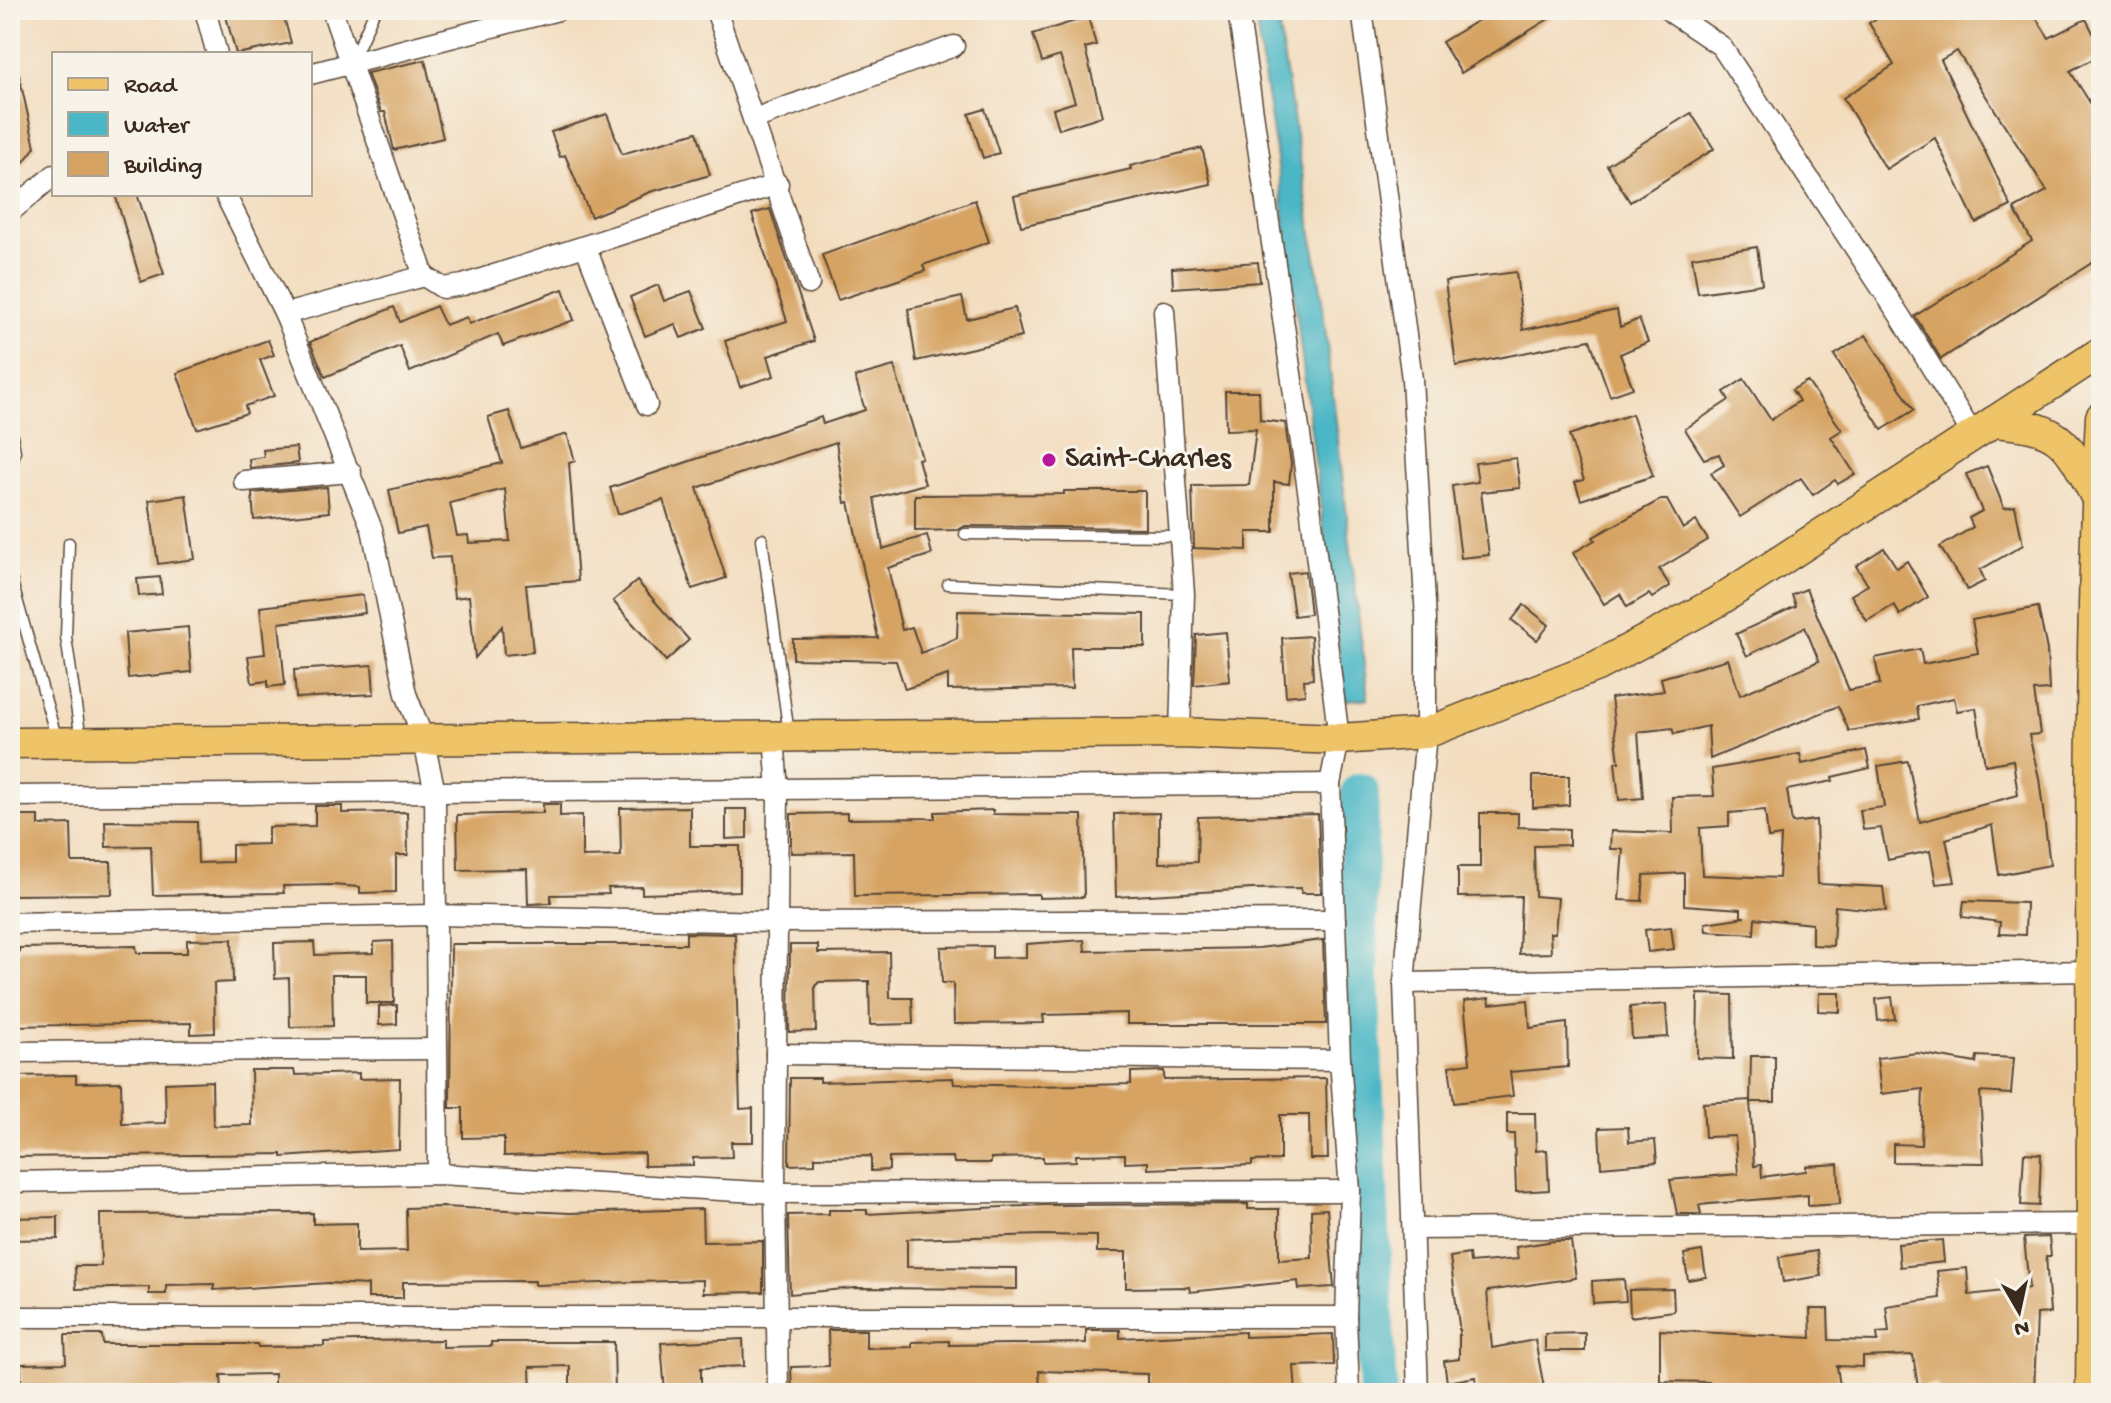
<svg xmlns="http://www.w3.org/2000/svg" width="2111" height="1403" viewBox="0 0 2111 1403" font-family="'Gochi Hand',sans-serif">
  <rect width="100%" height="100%" fill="#f7f3e8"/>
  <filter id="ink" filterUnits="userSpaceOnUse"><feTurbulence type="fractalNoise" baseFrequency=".0125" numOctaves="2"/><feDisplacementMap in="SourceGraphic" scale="16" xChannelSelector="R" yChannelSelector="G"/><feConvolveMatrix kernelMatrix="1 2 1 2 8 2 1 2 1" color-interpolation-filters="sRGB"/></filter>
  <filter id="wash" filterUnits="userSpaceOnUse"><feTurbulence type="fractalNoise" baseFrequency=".006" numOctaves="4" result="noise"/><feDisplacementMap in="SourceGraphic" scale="32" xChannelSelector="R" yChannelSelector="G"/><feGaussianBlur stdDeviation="1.8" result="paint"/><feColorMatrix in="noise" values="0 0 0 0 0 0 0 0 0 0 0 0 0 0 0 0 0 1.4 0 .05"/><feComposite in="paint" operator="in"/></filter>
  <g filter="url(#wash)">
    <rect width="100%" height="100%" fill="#f3ddbf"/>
    <polygon fill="#4bb7c6" stroke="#437072" stroke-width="2" points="1254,10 1276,10 1320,284 1368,699 1345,700 1277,159"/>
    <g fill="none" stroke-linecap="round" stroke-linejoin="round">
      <polyline stroke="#4bb7c6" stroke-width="38" points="1360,792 1358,930 1378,1393"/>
    </g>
    <g id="blocks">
      <g fill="#d6a362" fill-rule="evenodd">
        <polygon points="248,10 282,10 291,43 236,54 226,16"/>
        <polygon points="1495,10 1563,10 1461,73 1442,42"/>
        <polygon points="1891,10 2031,10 2049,38 2086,19 2101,48 2101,55 2070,71 2101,120 2101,257 1941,359 1915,316 2032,241 2014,209 2047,191 1957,51 1941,60 2011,206 1976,223 1935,138 1886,169 1843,98 1894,65 1869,23"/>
        <polygon points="1088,17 1096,45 1085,48 1102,116 1059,129 1053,109 1075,102 1060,56 1042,62 1033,34"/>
        <polygon points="425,60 443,138 394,150 385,112 381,112 367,73"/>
        <polygon points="17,66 35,147 10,180 10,67"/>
        <polygon points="985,109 999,153 983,158 969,114"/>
        <polygon points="1691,113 1714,149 1630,202 1607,165"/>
        <polygon points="607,114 622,154 697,132 710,175 650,192 591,217 565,155 560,157 551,132"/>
        <polygon points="1202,148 1211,184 1021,226 1014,196 1131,169 1130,166"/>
        <polygon points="115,194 137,194 164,274 141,282"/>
        <polygon points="975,200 989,242 923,265 925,271 838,300 822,255"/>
        <polygon points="770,209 814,341 768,356 774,376 740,387 725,341 787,321 752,214"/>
        <polygon points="1757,247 1762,284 1698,293 1692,257"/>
        <polygon points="1258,262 1260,282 1173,288 1172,268"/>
        <polygon points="1516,272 1523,330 1617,310 1620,327 1639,319 1648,342 1620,354 1633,388 1610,396 1590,340 1456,366 1445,281"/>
        <polygon points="658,285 664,301 691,291 706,328 681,338 675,324 645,336 630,297"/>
        <polygon points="563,289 574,320 503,346 498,334 410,372 400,346 325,377 310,342 394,307 400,322 436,306 445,325 467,317 469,324"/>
        <polygon points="962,297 967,319 1015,308 1022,337 916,361 908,309"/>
        <polygon points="1866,335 1914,410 1882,430 1834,355"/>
        <polygon points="268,340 274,355 260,360 274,396 245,406 247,413 197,429 177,373"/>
        <polygon points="894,366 922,458 918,459 925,484 874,498 883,549 927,535 932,554 888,568 902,630 912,627 921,653 957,638 958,611 1145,614 1145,647 1071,647 1072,688 948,690 948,675 905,689 896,661 793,659 793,639 878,638 849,502 845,503 836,442 697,488 726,578 692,589 663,500 618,514 610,488 821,417 823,424 865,410 855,377"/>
        <polygon points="1744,379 1771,420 1799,401 1792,390 1807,381 1842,430 1831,437 1855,474 1838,484 1835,480 1813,495 1801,478 1740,517 1711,473 1724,465 1719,454 1704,459 1685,429 1729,400 1724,392"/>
        <polygon points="1225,391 1259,391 1260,420 1285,423 1291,464 1289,484 1274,482 1274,532 1247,532 1247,550 1194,548 1192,486 1249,485 1256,429 1226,430"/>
        <path d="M 509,411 L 521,448 L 567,434 L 575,461 L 569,463 L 578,581 L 526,585 L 533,652 L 504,655 L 502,626 L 475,658 L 469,596 L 454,598 L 450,557 L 432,558 L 426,527 L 398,533 L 389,490 L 502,463 L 488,417 ZM 505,489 L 510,541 L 469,543 L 468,535 L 457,536 L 450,503 Z"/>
        <polygon points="1632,414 1653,476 1581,500 1575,482 1584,480 1569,435"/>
        <polygon points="296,447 298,463 250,468 249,459 264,457 263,450"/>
        <polygon points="1516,458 1520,488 1481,492 1489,555 1461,558 1452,486 1478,482 1475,463"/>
        <polygon points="1987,466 2004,508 2015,506 2023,545 1980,570 1985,581 1967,590 1940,547 1973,527 1969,518 1982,511 1966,474"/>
        <polygon points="327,487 329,512 254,520 252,493"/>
        <polygon points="1064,491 1145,491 1145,528 965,526 958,530 915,531 915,495 1064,494"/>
        <polygon points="186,495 195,559 158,564 149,500"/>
        <polygon points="1660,500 1667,500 1683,529 1696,521 1708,540 1659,569 1670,586 1652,598 1649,594 1627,607 1620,594 1604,604 1573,553 1595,540 1593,537"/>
        <polygon points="1884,548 1897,568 1907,561 1928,597 1900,615 1894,605 1867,621 1851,595 1868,585 1856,566"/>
        <polygon points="1305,571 1310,614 1294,616 1288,573"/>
        <polygon points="160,577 162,594 139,596 137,579"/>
        <polygon points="637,581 689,640 666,661 613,601"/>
        <polygon points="1806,589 1849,690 1880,684 1875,658 1920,649 1923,664 1978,653 1972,620 2038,607 2047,650 2049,690 2034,691 2040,734 2029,735 2039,778 2050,865 1999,875 1992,825 1946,839 1955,882 1936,884 1930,851 1888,860 1881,828 1863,830 1860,810 1884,807 1878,766 1908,761 1920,822 2018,795 2013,760 1985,765 1976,708 1957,711 1954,698 1917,706 1919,719 1849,731 1838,706 1710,759 1708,726 1674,734 1672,728 1638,732 1643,798 1619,800 1615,762 1619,762 1611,698 1664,691 1661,678 1728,659 1740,695 1819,661 1805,627 1747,656 1736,634 1796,606 1792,595"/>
        <polygon points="363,595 365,613 279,623 285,685 268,687 268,681 252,683 248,656 265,654 260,607"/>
        <polygon points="1524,605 1549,625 1537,640 1512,620"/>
        <polygon points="188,627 191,672 128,678 125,633"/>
        <polygon points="1226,632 1230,681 1194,685 1196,635"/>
        <polygon points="1311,636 1313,679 1304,680 1305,694 1286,696 1282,638"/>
        <polygon points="372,665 374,694 296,698 294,670"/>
        <path d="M 1866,750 L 1870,768 L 1832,777 L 1833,781 L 1787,790 L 1792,823 L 1816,820 L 1818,884 L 1883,887 L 1886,911 L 1835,906 L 1833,946 L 1812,945 L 1812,924 L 1755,918 L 1754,934 L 1706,931 L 1705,923 L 1745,917 L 1741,917 L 1741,909 L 1684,905 L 1684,873 L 1644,875 L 1642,901 L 1619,900 L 1623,849 L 1610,849 L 1611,831 L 1673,833 L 1672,797 L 1714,796 L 1712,769 L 1800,754 L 1802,764 ZM 1765,810 L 1768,838 L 1781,836 L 1779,878 L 1702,875 L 1700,828 L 1729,826 L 1729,813 Z"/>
        <polygon points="1533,776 1569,776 1569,805 1533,808"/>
        <polygon points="543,804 560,804 560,816 582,815 582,857 621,856 620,808 690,807 690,846 740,846 740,891 642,894 642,887 608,888 609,894 551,895 551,903 528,904 527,869 458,870 457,815 543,813"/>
        <polygon points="315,806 342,806 342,813 407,812 408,855 396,855 396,892 360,893 360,887 331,885 283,886 284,893 153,895 151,846 106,847 105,821 197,822 198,863 232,862 232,845 268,844 268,827 315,826"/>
        <polygon points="726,809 747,809 747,838 726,839"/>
        <polygon points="993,810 993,814 1082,815 1084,897 1039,898 1039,894 855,896 854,852 791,853 791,814 847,813 847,819 935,818 935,812"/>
        <polygon points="1159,813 1159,863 1197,862 1198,817 1318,814 1321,893 1301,893 1301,888 1252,889 1116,897 1114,814"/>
        <polygon points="1480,813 1518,813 1518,827 1569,829 1569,845 1534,846 1535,896 1558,898 1555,933 1550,933 1551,953 1519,954 1521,896 1458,897 1458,867 1480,867"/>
        <polygon points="10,816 39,816 39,825 71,824 72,862 111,862 112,894 10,895"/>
        <polygon points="1964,901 2026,903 2025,935 1999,934 2000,922 1962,917"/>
        <polygon points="1671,927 1674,949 1648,952 1645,930"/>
        <polygon points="686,933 735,934 740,1109 753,1108 753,1142 731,1142 732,1157 693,1158 693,1165 644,1166 644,1153 504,1156 504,1137 463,1138 463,1108 450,1108 451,944 686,944"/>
        <polygon points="232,939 233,982 214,983 215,1033 191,1034 191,1023 10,1026 10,952 19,952 19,948 136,946 137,953 187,953 187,940"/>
        <polygon points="1084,940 1085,951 1259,948 1323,940 1326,1024 1127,1024 1127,1013 1043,1015 1044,1023 954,1024 953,983 942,983 941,947 992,946 992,958 1026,957 1026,944"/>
        <polygon points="393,941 394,1003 366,1003 366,975 332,975 333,1026 290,1027 289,978 275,979 274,943 314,942 315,955 374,953 374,942"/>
        <polygon points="790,945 818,945 818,953 889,952 890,998 912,998 913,1024 870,1025 869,981 819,982 815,986 816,1031 789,1032"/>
        <polygon points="1819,993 1840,993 1840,1012 1818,1011"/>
        <polygon points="1698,994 1732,995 1733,1059 1697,1058"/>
        <polygon points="1892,997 1895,1019 1878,1021 1876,999"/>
        <polygon points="1489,998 1490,1004 1528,1000 1530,1028 1567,1023 1568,1067 1510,1072 1513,1096 1454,1103 1449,1066 1470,1063 1464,1001"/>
        <polygon points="1666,1004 1668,1037 1632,1039 1630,1007"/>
        <polygon points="397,1005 397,1024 379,1025 379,1006"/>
        <polygon points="1917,1053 1976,1063 1977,1056 2014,1058 2011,1094 1980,1092 1984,1163 1893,1162 1893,1144 1921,1145 1923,1089 1881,1094 1877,1058"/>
        <polygon points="1751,1056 1775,1056 1775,1102 1750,1102"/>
        <polygon points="251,1070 294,1070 295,1075 359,1073 359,1079 400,1078 399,1149 282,1157 282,1154 10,1157 10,1076 76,1075 76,1083 121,1082 122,1124 166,1123 165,1083 212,1081 213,1126 252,1125"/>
        <polygon points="1164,1071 1164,1080 1326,1078 1328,1159 1310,1159 1309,1115 1280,1115 1280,1160 1252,1161 1252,1165 1148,1169 1148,1162 1125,1163 1125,1154 1076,1155 1076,1161 1043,1162 1043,1157 991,1158 991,1163 954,1163 953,1157 889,1158 889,1170 871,1171 871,1156 815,1157 815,1164 789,1165 790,1078 820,1078 820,1082 953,1078 954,1084 1033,1086 1131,1084 1131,1072"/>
        <polygon points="1750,1100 1754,1166 1761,1165 1762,1177 1806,1171 1806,1166 1838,1164 1840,1204 1808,1206 1808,1195 1699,1205 1701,1214 1677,1214 1670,1180 1738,1174 1735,1136 1705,1137 1703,1103"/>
        <polygon points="1507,1113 1535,1113 1536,1151 1547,1150 1549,1190 1516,1192 1514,1134 1507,1134"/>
        <polygon points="1628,1127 1629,1142 1655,1140 1657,1162 1601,1167 1599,1128"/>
        <polygon points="2024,1153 2041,1154 2039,1206 2021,1205"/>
        <polygon points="1248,1204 1248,1209 1279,1209 1279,1260 1312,1258 1311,1210 1327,1209 1334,1287 1299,1289 1298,1281 1190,1292 1189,1287 1126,1288 1126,1252 1097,1252 1097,1236 1044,1235 907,1239 907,1267 1017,1268 1017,1289 855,1288 790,1294 788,1215 829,1214 829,1210 867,1210 867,1214 1044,1205"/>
        <polygon points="442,1207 570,1213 702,1209 703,1242 763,1241 763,1292 703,1293 703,1280 535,1285 535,1281 403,1282 403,1298 368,1298 368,1285 329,1283 214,1290 214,1284 166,1285 166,1294 149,1294 149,1287 76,1289 75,1266 101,1266 100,1214 313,1213 313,1224 357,1223 357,1252 407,1251 406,1208"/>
        <polygon points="58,1217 58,1239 10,1240 10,1218"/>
        <polygon points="2049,1237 2051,1256 2046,1256 2050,1313 2037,1314 2034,1393 1939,1393 1937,1384 1918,1387 1913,1355 1863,1357 1863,1367 1837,1366 1841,1393 1709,1393 1709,1382 1660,1381 1660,1330 1811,1338 1810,1309 1828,1309 1829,1340 1878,1341 1877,1333 1889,1332 1886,1306 1940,1298 1937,1271 1967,1268 1969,1295 2029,1288 2024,1238"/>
        <polygon points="1942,1240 1944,1262 1900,1267 1898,1244"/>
        <polygon points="1554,1241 1571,1241 1576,1278 1487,1291 1492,1348 1535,1340 1545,1393 1477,1393 1476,1377 1447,1382 1444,1361 1459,1359 1459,1325 1450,1257 1469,1254 1470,1263 1518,1259 1516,1247"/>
        <polygon points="1702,1251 1706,1277 1688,1280 1684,1254"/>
        <polygon points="1817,1251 1821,1276 1783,1282 1779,1257"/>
        <polygon points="1624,1279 1626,1301 1593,1303 1592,1281"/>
        <polygon points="1673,1289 1674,1311 1630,1317 1629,1290"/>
        <polygon points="828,1330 866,1330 866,1348 912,1347 912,1342 949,1341 949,1345 1086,1343 1086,1330 1120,1330 1120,1338 1245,1332 1245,1337 1333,1334 1334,1365 1294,1366 1296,1393 1148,1393 1148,1374 1039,1371 1040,1393 792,1393 791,1367 829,1366"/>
        <polygon points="1585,1333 1585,1351 1545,1351 1545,1334"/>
        <polygon points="65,1335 102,1335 103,1344 257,1344 258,1347 324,1346 324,1342 358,1341 443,1340 443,1347 491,1346 491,1342 614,1342 615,1393 570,1393 570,1366 530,1367 531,1393 274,1393 274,1374 221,1375 222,1391 21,1393 21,1364 66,1363"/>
        <polygon points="743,1339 744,1366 701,1368 701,1393 665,1393 661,1343"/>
      </g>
    </g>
  </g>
  <g filter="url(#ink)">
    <use href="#blocks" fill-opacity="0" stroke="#574536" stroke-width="2"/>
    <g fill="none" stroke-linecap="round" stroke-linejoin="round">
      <defs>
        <g id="service">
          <polyline points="353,59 375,10"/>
          <polyline points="10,426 15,451 10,474"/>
          <polyline points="965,534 1181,536"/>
          <polyline points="762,539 789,734"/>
          <polyline points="69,543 66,637 81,740"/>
          <polyline points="10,575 57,740"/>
          <polyline points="948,584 1184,594"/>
        </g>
        <g id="minor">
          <polyline points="205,10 217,54"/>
          <polyline points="716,10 809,284"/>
          <polyline points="1238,10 1309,497 1339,739 1330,784 1340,1060 1350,1191 1346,1317 1349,1393"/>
          <polyline points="1362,10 1412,379 1426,619 1426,733 1404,983 1418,1393"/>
          <polyline points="1672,13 1721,46 1900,316 1973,435"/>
          <polyline points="310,74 558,10"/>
          <polyline points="754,119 954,46"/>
          <polyline points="225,194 285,314 372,529 406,694 423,738 435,792 438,1174"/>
          <polyline points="10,212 54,175"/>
          <polyline points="586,248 647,405"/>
          <polyline points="424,276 443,288 463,285 778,184"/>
          <polyline points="1164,311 1184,594 1180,733"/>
          <polyline points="285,314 424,276 332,10"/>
          <polyline points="244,481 351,472"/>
          <polyline points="774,736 778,791 775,1193 778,1393"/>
          <polyline points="10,796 1330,784"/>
          <polyline points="10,923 433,915 778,922 1335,920"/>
          <polyline points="1404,983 2089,971"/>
          <polyline points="10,1052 436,1049"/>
          <polyline points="776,1054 1340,1060"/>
          <polyline points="10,1182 438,1174 775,1193 1350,1191"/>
          <polyline points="1414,1229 2101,1224"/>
          <polyline points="10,1317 1346,1317"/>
        </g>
        <g id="primary">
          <path d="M 1993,422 C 2061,427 2066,439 2096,497"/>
          <polyline points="10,743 1180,733 1339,739 1426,733 1597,666 1717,602 2101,352"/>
          <path d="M 2091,1393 C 2095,1068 2084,742 2101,417"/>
        </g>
      </defs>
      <use href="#service" stroke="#574536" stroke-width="13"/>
      <use href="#minor" stroke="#574536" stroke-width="23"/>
      <use href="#primary" stroke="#574536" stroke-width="33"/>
      <use href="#service" stroke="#fff" stroke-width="10"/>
      <use href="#minor" stroke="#fff" stroke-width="20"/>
      <use href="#primary" stroke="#efc469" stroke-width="30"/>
    </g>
  </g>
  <circle fill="#b5179e" stroke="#f7f3e8" stroke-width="3" cx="1049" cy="460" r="8"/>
  <g text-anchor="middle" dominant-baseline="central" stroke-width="6" stroke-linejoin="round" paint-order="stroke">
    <g font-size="30" fill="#3b2a1e" stroke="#f7f3e8" text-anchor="start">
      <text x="1065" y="460">Saint-Charles</text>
    </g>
  </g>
  <rect width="2111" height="1403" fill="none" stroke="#f7f3e8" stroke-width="40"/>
  <rect x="52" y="52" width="260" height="144" fill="#f7f3e8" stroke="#aca397" stroke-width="2"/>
  <rect x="68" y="78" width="40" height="12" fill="#efc469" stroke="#aca397" stroke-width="2"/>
  <text x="124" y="92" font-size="24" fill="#3b2a1e">Road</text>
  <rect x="68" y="112" width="40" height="24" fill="#4bb7c6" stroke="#aca397" stroke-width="2"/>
  <text x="124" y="132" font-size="24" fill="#3b2a1e">Water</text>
  <rect x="68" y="152" width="40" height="24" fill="#d6a362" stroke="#aca397" stroke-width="2"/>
  <text x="124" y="172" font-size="24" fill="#3b2a1e">Building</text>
  <g transform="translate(2019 1311) rotate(171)" stroke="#f7f3e8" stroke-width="6" paint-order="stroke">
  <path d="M0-6L14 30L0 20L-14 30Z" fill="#3b2a1e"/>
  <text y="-12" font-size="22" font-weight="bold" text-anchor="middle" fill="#3b2a1e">N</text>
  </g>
</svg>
